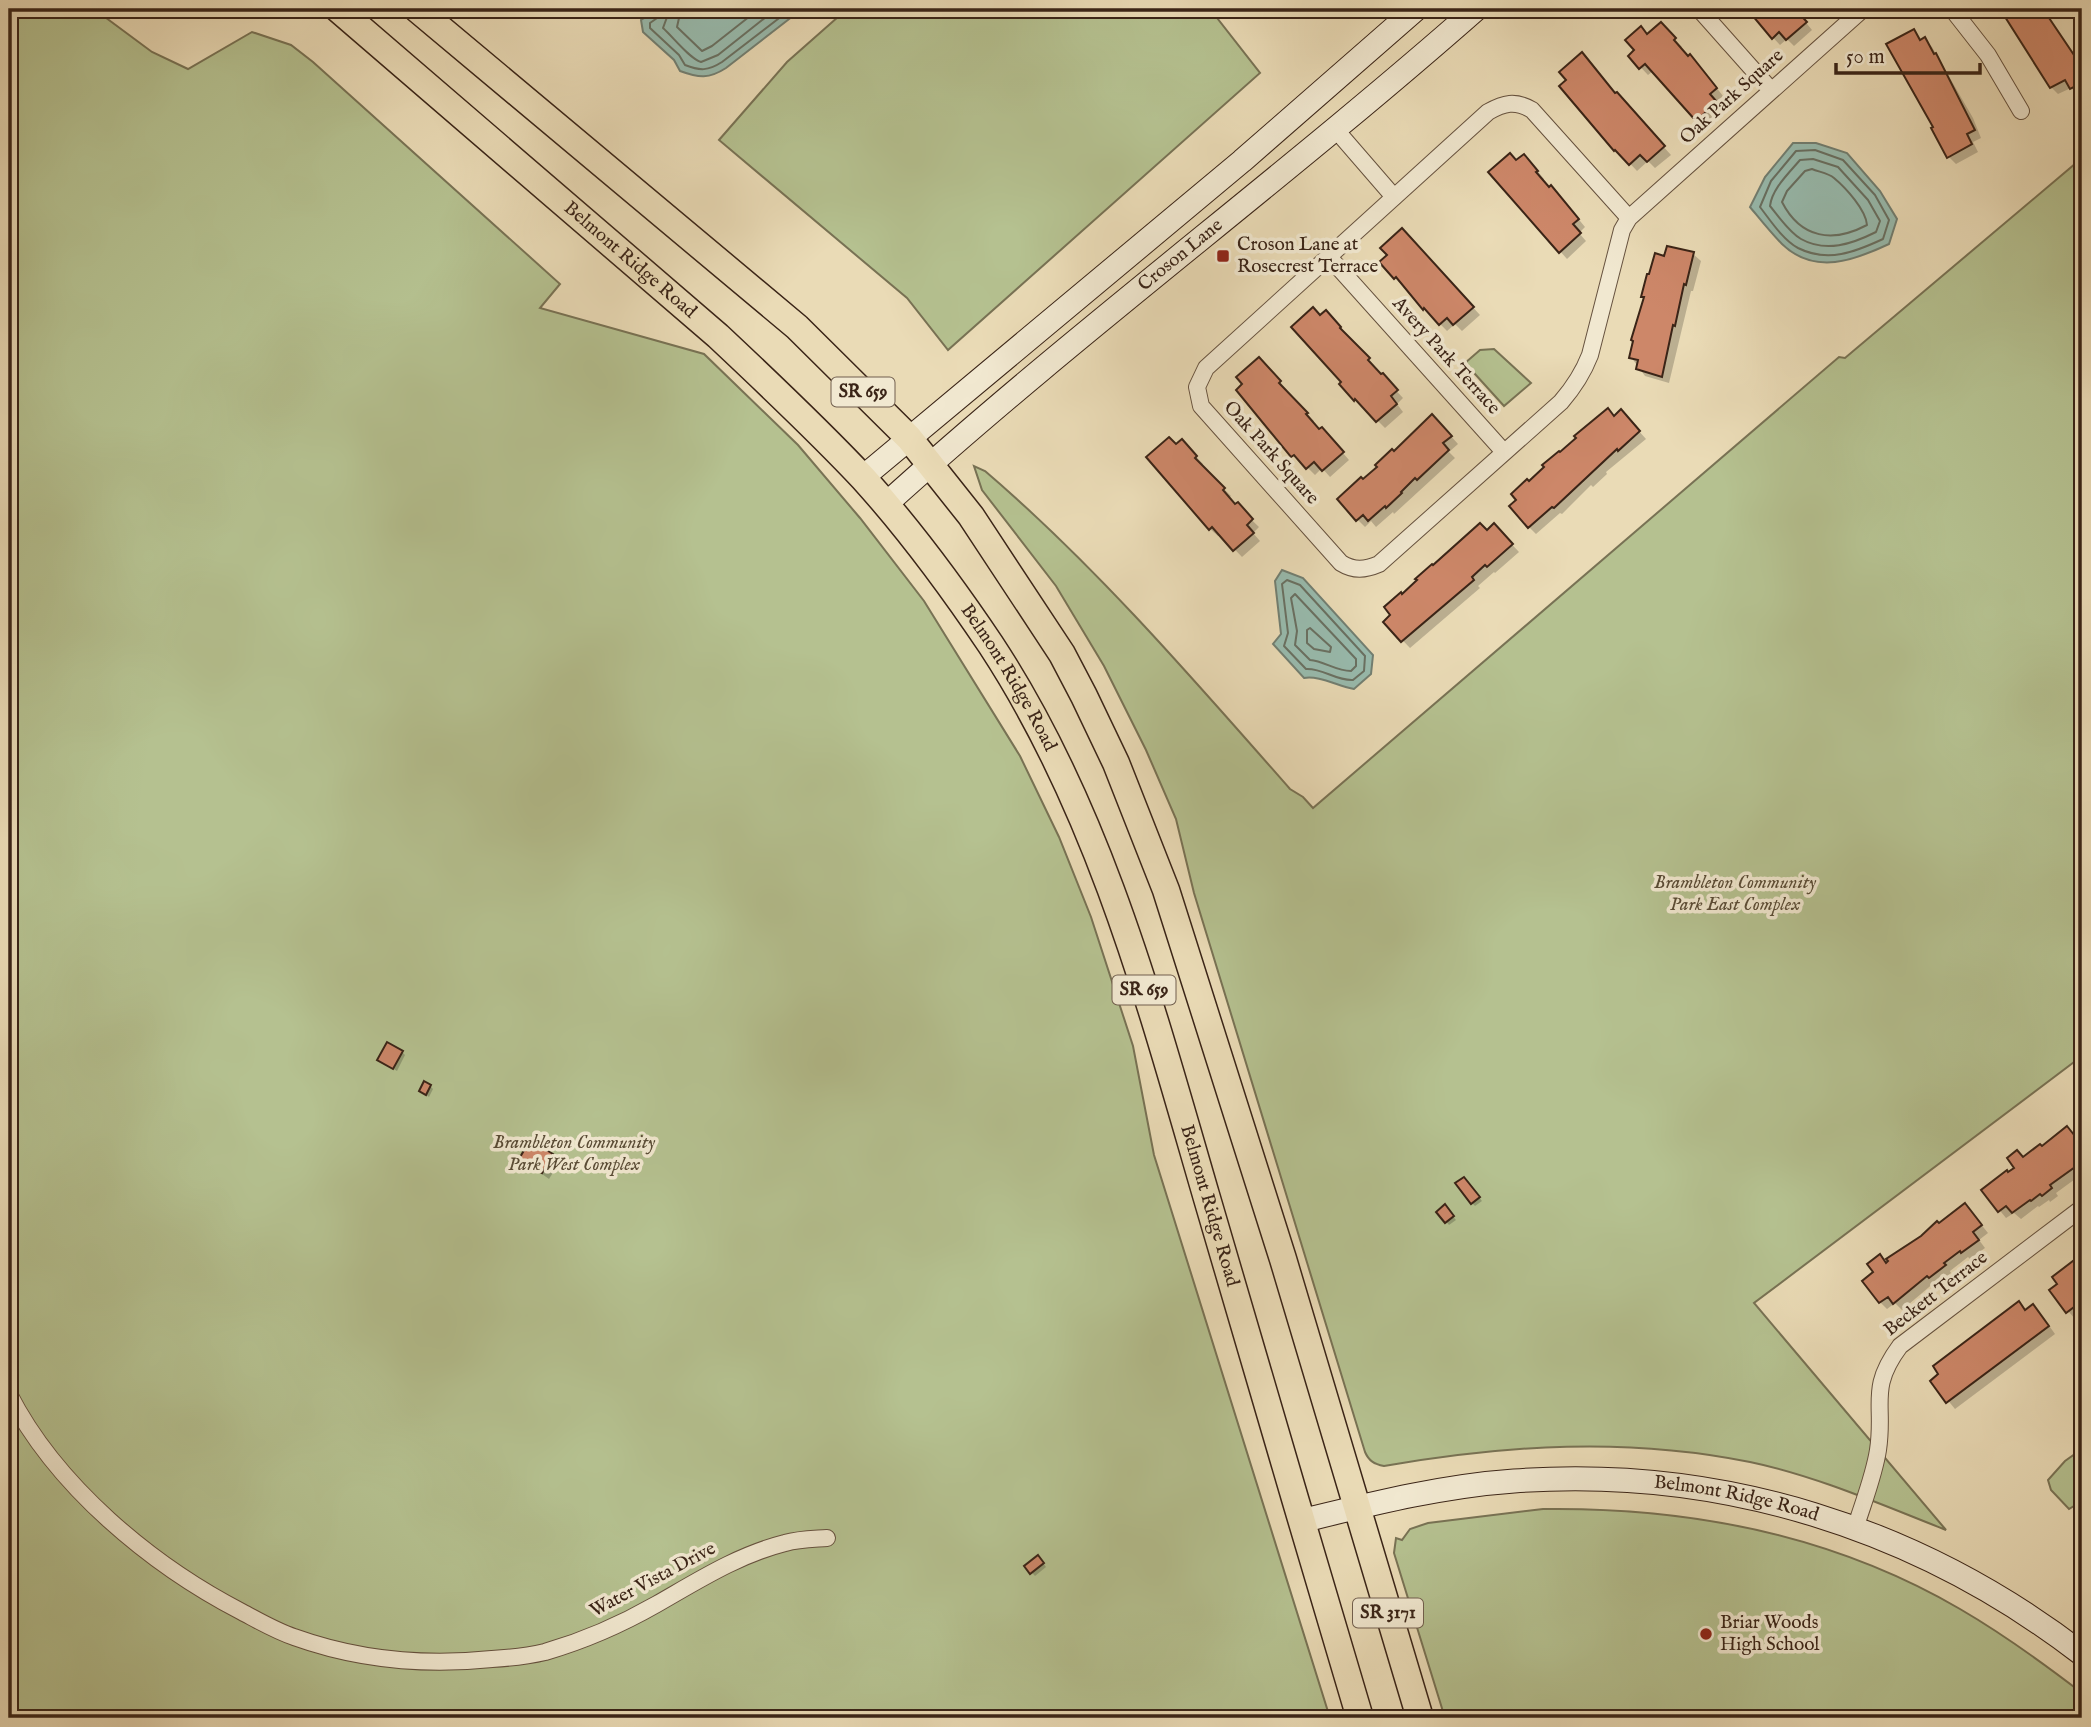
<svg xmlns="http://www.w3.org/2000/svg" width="2091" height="1727" viewBox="0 0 2091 1727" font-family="'IM FELL English',serif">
  <rect width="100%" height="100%" fill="#eadbb6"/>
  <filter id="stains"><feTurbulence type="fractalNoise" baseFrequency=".00286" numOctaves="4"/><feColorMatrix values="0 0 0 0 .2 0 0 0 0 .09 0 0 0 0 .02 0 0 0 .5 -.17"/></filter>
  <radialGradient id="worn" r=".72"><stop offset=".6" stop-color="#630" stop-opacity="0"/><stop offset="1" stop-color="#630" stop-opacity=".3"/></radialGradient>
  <g fill="#b5c190" stroke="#787254" stroke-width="2">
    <polygon points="9,9 94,9 152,52 188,69 252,32 291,45 313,62 560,284 540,308 704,354 798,445 860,518 924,601 1020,756 1059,837 1091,917 1133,1046 1154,1155 1330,1718 9,1718"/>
    <polygon points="847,9 1210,9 1260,73 948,350 907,298 719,140 787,62"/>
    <path d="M 2082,158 L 2082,1056 L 1754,1303 L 1946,1530 C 1882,1505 1817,1476 1750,1462 C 1626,1437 1507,1445 1384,1466 C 1374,1464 1369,1461 1365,1452 L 1194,893 L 1176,819 L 1146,750 L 1104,666 L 1056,586 L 982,490 L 974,466 L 985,471 C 1095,565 1195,681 1290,789 L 1303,797 L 1313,808 L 1839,357 L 1845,358 Z"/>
    <polygon points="1494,349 1531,383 1504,406 1465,363 1480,350"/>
    <polygon points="2082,1449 2082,1501 2069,1509 2051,1490 2048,1480 2065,1461"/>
    <path d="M 1543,1509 C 1688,1507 1833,1535 1960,1609 C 2003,1634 2043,1663 2082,1693 L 2082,1718 L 1445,1718 L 1394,1553 L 1396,1538 L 1402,1540 L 1410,1529 L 1428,1523 Z"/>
  </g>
  <g fill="#98bbae" stroke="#727f72" stroke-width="2">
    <path d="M 659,9 L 802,9 L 726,68 C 709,79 699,78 680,71 L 674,60 L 643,32 L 641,20 Z"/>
    <path d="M 1793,143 L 1816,143 L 1847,153 L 1880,191 L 1897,219 L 1889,244 C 1855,260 1815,276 1782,244 C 1771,233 1760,219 1750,207 L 1765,177 Z"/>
    <path d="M 1282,570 L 1303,578 L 1373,655 L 1371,674 L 1354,689 C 1338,686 1318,675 1304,678 L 1273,644 L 1281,634 L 1275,581 Z"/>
  </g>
  <g fill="#0003">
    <polygon points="1746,9 1795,9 1812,30 1794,46 1787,39 1780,45"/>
    <polygon points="2002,9 2043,9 2077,60 2082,57 2082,94 2079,95 2071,88 2058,94 2051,87"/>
    <polygon points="1914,31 1922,41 1925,40 1932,47 1973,118 1981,138 1973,142 1978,152 1956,164 1949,157"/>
    <polygon points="1668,32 1682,47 1680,48 1697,63 1723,96 1716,102 1723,110 1704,127 1653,71 1648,75 1630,56 1648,36"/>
    <polygon points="1616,95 1671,155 1655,168 1648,161 1637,171 1623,156"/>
    <polygon points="1517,162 1531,163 1544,179 1542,181 1558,194 1585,227 1579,233 1586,241 1567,259 1560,251"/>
    <polygon points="1409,238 1480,315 1462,331 1455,324 1447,331 1395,278"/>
    <polygon points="1693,254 1701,261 1693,291 1691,291 1669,383 1645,376 1631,357 1666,258"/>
    <polygon points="1321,317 1333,319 1347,335 1346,337 1403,398 1397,404 1403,412 1385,428 1341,384 1343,383"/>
    <polygon points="1266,366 1287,390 1285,391 1314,421 1312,423 1320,431 1329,437 1349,460 1330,477 1322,468 1315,475 1302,462 1300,463 1239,390"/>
    <polygon points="1614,418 1628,419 1646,439 1606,472 1607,474 1593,487 1591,485 1562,514 1560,513 1536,534 1529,527"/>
    <polygon points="1439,423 1458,444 1449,452 1455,458 1394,514 1393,512 1376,527 1371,521 1365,527 1357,519 1363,482 1394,453"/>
    <polygon points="1176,447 1189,449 1203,464 1201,466 1231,496 1229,498 1259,527 1253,533 1260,541 1242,557 1220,534 1218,536 1210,529 1149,457"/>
    <polygon points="1487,532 1501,533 1519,552 1495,573 1494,572 1478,586 1480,588 1410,648 1385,622 1393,615 1403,596"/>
    <polygon points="402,1052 405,1055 397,1071 379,1060"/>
    <polygon points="430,1086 433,1089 429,1097 421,1091"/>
    <polygon points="2075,1136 2082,1145 2082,1174 2056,1193 2058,1196 2050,1202 2049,1200 2039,1207 2038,1206 2021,1219 2014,1213 2006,1218 1983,1190 2009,1174 2024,1159 2042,1148"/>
    <polygon points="531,1143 559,1163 549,1179 521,1159"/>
    <polygon points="1467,1182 1482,1201 1475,1206 1472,1203"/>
    <polygon points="1445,1207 1456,1220 1449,1225 1438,1212"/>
    <polygon points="1972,1213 1988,1233 1979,1240 1985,1248 1970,1259 1968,1257 1950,1271 1951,1273 1937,1284 1935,1282 1902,1310 1895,1303 1887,1309 1880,1302 1876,1273 1880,1257 1887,1264 1939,1225"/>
    <polygon points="2082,1256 2082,1314 2075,1319 2051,1291 2060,1284 2055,1277"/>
    <polygon points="2019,1303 2026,1311 2040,1313 2055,1334 1955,1409 1932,1381"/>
    <polygon points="1041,1560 1046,1567 1035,1576 1026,1566"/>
  </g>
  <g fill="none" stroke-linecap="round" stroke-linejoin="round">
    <g stroke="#697062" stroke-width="2">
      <path d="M 661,9 L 660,16 L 650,23 L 650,28 L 679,55 L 685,65 C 700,71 708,71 722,62 L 791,9"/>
      <path d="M 670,9 L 663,28 C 674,38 689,58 701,62 L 718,55 L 776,9"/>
      <polyline points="681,9 677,27 702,51 712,46 759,9"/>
      <path d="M 1815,150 L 1843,160 L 1875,195 L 1889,220 L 1883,239 C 1855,252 1828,263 1798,248 C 1783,240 1770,220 1760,207 L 1771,181 L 1796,151 Z"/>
      <path d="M 1813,159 L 1838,167 L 1868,200 L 1880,221 L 1876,232 C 1852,244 1826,253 1801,239 C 1789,232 1779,217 1770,206 C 1772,189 1788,174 1800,160 Z"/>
      <path d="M 1812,169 C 1819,172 1828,173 1834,178 C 1846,188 1866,210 1867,225 C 1833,243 1801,239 1782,202 L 1787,191 L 1805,171 Z"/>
      <path d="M 1287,580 L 1300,585 L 1365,656 L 1364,671 L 1353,680 C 1336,681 1323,668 1306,669 L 1284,646 L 1288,633 L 1282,584 Z"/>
      <path d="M 1295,594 L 1356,659 L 1356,666 L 1351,671 C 1336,671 1324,661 1310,660 L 1295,645 L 1297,631 L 1291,598 Z"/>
      <polygon points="1310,628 1331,647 1330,652 1314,649 1307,643 1307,630"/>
    </g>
  </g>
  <g fill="#cd8769" stroke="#3a2417" stroke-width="2">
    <polygon points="1747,9 1795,9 1807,22 1786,40 1779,32 1772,39"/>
    <polygon points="2000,9 2043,9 2076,58 2082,55 2082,83 2070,89 2065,80 2050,88"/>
    <polygon points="1661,22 1676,38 1674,40 1688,56 1690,54 1717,88 1710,94 1717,102 1696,121 1645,64 1639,69 1628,56 1634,50 1625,40 1641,26 1647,34"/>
    <polygon points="1914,29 1920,40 1925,37 1934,54 1936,53 1975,130 1967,134 1972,144 1947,158 1931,128 1933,127 1886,44"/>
    <polygon points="1582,52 1615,93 1617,92 1665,146 1647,162 1640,155 1629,165 1615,150 1614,151 1559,86 1566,80 1559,72"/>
    <polygon points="1510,153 1516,160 1524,154 1538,171 1536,172 1549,187 1551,185 1579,219 1573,224 1581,233 1559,253 1488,172"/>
    <polygon points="1402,228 1474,307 1453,325 1447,318 1439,325 1424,308 1423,310 1396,277 1394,279 1379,262 1387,255 1380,248"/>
    <polygon points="1667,246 1694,252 1686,285 1684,284 1675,326 1673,325 1662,377 1636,369 1638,360 1629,358 1633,341 1631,340 1644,297 1641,297 1647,274 1649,274 1655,253 1664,256"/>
    <polygon points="1313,307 1320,315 1326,310 1341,327 1340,328 1370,358 1368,360 1381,374 1383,373 1398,390 1391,396 1397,404 1376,422 1355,399 1354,401 1339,384 1341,382 1291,327"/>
    <polygon points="1259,357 1281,381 1279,383 1308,413 1306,414 1319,429 1322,427 1344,452 1322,471 1314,462 1306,469 1294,455 1291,457 1236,390 1242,384 1236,377"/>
    <polygon points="1608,408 1614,416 1621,409 1640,431 1618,451 1617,449 1554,508 1552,507 1528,528 1509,506 1516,500 1511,494 1527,479 1529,481 1544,467 1542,465 1559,451 1560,452 1576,438 1574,436"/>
    <polygon points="1432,414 1452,436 1443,443 1449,450 1417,480 1415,478 1401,492 1402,493 1386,508 1385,506 1368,521 1363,515 1356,521 1337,499 1361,477 1363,479 1377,467 1375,465 1392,449 1394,451"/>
    <polygon points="1169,437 1176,444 1182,439 1197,456 1195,458 1225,488 1223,490 1235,504 1238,502 1253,519 1247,525 1254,533 1233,551 1212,527 1209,530 1146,457"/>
    <polygon points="1480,523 1487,530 1494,523 1513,544 1487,567 1485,565 1472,577 1474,580 1401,642 1383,622 1390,615 1384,607 1401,592 1402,594 1417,580 1415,579 1432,564 1433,565"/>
    <polygon points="387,1042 403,1051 393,1069 377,1060"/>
    <polygon points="424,1081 431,1085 426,1095 419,1091"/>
    <polygon points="2067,1126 2082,1145 2082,1151 2077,1155 2082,1162 2050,1185 2052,1188 2042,1196 2040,1194 2031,1201 2030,1200 2012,1213 2006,1206 1998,1212 1981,1190 2007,1170 2008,1172 2014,1168 2007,1158 2017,1150 2023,1157 2040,1144 2042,1146"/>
    <polygon points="530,1140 553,1154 542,1173 519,1159"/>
    <polygon points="1464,1177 1480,1197 1471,1204 1455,1183"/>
    <polygon points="1965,1203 1982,1225 1973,1232 1979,1240 1961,1253 1960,1251 1944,1263 1946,1265 1929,1278 1927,1276 1893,1304 1888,1297 1879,1303 1862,1281 1873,1272 1867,1264 1880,1254 1886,1263 1888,1261 1886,1259 1921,1236 1937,1221 1939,1223"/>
    <polygon points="1445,1204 1454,1216 1445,1223 1436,1212"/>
    <polygon points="2082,1254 2082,1301 2066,1313 2049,1290 2057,1284 2052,1277"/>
    <polygon points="2019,1301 2025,1310 2033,1304 2049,1326 1946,1403 1930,1381 1938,1374 1933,1366"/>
    <polygon points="1038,1555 1044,1563 1030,1574 1024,1566"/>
  </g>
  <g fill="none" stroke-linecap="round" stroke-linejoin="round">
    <defs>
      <g id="minor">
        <polyline points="1699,9 1771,90"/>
        <polyline points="1952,9 1988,55 2021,111"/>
        <polyline points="1336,130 1394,197"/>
        <path d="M 1629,218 L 1622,230 L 1590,355 C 1583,373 1574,387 1561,402 L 1379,564 C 1365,570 1354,571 1341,563 L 1201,406 L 1197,387 L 1206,368 L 1488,112 C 1504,103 1515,100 1532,110 L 1629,218 L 1863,9"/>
        <polyline points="1329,257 1504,452"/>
        <path d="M 9,1394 C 56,1486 151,1565 242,1612 C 259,1621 276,1631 294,1637 C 358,1660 425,1666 492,1659 C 509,1658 528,1656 545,1652 C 583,1641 622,1624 657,1604 C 699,1580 738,1555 785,1543 C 799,1539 814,1539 827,1538"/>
        <path d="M 1855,1529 C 1863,1503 1874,1476 1878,1450 C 1885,1404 1868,1389 1900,1346 L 2082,1208"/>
      </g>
      <g id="secondary">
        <polyline points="862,478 1242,161 1416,9"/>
        <path id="s1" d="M 885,505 C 1076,332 1283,179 1476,9"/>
        <path id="s2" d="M 1301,1521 C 1371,1504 1442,1486 1514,1481 C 1721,1466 1918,1528 2082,1654"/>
      </g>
      <g id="primary">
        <path id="s3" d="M 338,9 L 718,336 C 767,382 817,429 863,478 C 910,530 952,587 991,645 C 1100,811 1151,1006 1206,1195 C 1257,1369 1308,1544 1360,1718"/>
        <polyline points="417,9 797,327 909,438 971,516 1062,654 1084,696 1116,763 1166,890 1283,1259 1420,1718"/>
      </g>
    </defs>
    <use href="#minor" stroke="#66523f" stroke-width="18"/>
    <use href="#secondary" stroke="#3a2417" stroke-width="25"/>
    <use href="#primary" stroke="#3a2417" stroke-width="29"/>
    <use href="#minor" stroke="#f1e8d0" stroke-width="16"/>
    <use href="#secondary" stroke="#f1e8d0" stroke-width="23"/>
    <use href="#primary" stroke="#eadbb6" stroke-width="26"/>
  </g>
  <g fill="#8f2418" stroke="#f1e8d0" stroke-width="2.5">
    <rect x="1216" y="249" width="14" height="14" rx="3.5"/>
    <circle cx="1706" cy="1634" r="7"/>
  </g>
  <g text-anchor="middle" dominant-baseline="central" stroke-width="7" stroke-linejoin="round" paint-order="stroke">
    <g fill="#f1e8d0" stroke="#715f4e" stroke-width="2">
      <rect x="831.5" y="377.5" width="63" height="29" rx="5"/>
      <rect x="1112.5" y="975.5" width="63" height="29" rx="5"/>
      <rect x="1353" y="1598.5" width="70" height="29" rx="5"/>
    </g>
    <g font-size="18" font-weight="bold" fill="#3a2417">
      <text x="863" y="392">SR 659</text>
      <text x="1144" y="990">SR 659</text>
      <text x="1388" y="1613">SR 3171</text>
    </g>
    <g font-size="19" fill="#3a2417" stroke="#f1e8d0">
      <text transform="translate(1732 97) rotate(-42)">Oak Park Square</text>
      <text stroke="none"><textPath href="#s1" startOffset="387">Croson Lane</textPath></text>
      <text stroke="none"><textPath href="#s3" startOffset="385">Belmont Ridge Road</textPath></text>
      <text transform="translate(1446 356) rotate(48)">Avery Park Terrace</text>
      <text transform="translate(1271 453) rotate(48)">Oak Park Square</text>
      <text stroke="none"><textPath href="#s3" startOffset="952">Belmont Ridge Road</textPath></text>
      <text stroke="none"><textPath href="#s3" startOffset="1519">Belmont Ridge Road</textPath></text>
      <text transform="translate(1936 1294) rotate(-38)">Beckett Terrace</text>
      <text stroke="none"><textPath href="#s2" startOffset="441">Belmont Ridge Road</textPath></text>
      <text transform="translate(653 1580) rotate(-28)">Water Vista Drive</text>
    </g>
    <g font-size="19" fill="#3a2417" stroke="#f1e8d0" text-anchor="start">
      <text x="1237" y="245">Croson Lane at<tspan x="1237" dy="22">Rosecrest Terrace</tspan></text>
      <text x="1720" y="1623">Briar Woods<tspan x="1720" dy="22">High School</tspan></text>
    </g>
    <g font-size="19" font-style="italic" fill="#594b35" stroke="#f1e8d0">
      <text x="1735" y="883">Brambleton Community<tspan x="1735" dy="22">Park East Complex</tspan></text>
      <text x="574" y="1143">Brambleton Community<tspan x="574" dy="22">Park West Complex</tspan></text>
    </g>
  </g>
  <rect width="2091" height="1727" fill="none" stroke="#eadbb6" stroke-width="35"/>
  <rect x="10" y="10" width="2070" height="1706" fill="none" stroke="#3a2417" stroke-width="3.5"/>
  <rect x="18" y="18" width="2056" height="1692" fill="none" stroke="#3a2417" stroke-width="2"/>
  <path d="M1836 63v10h144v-10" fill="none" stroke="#3a2417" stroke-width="3.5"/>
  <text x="1846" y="63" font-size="21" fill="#3a2417" stroke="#f1e8d0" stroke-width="5" paint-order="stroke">50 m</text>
  <rect width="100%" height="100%" filter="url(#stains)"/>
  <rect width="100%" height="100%" fill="url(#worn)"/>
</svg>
